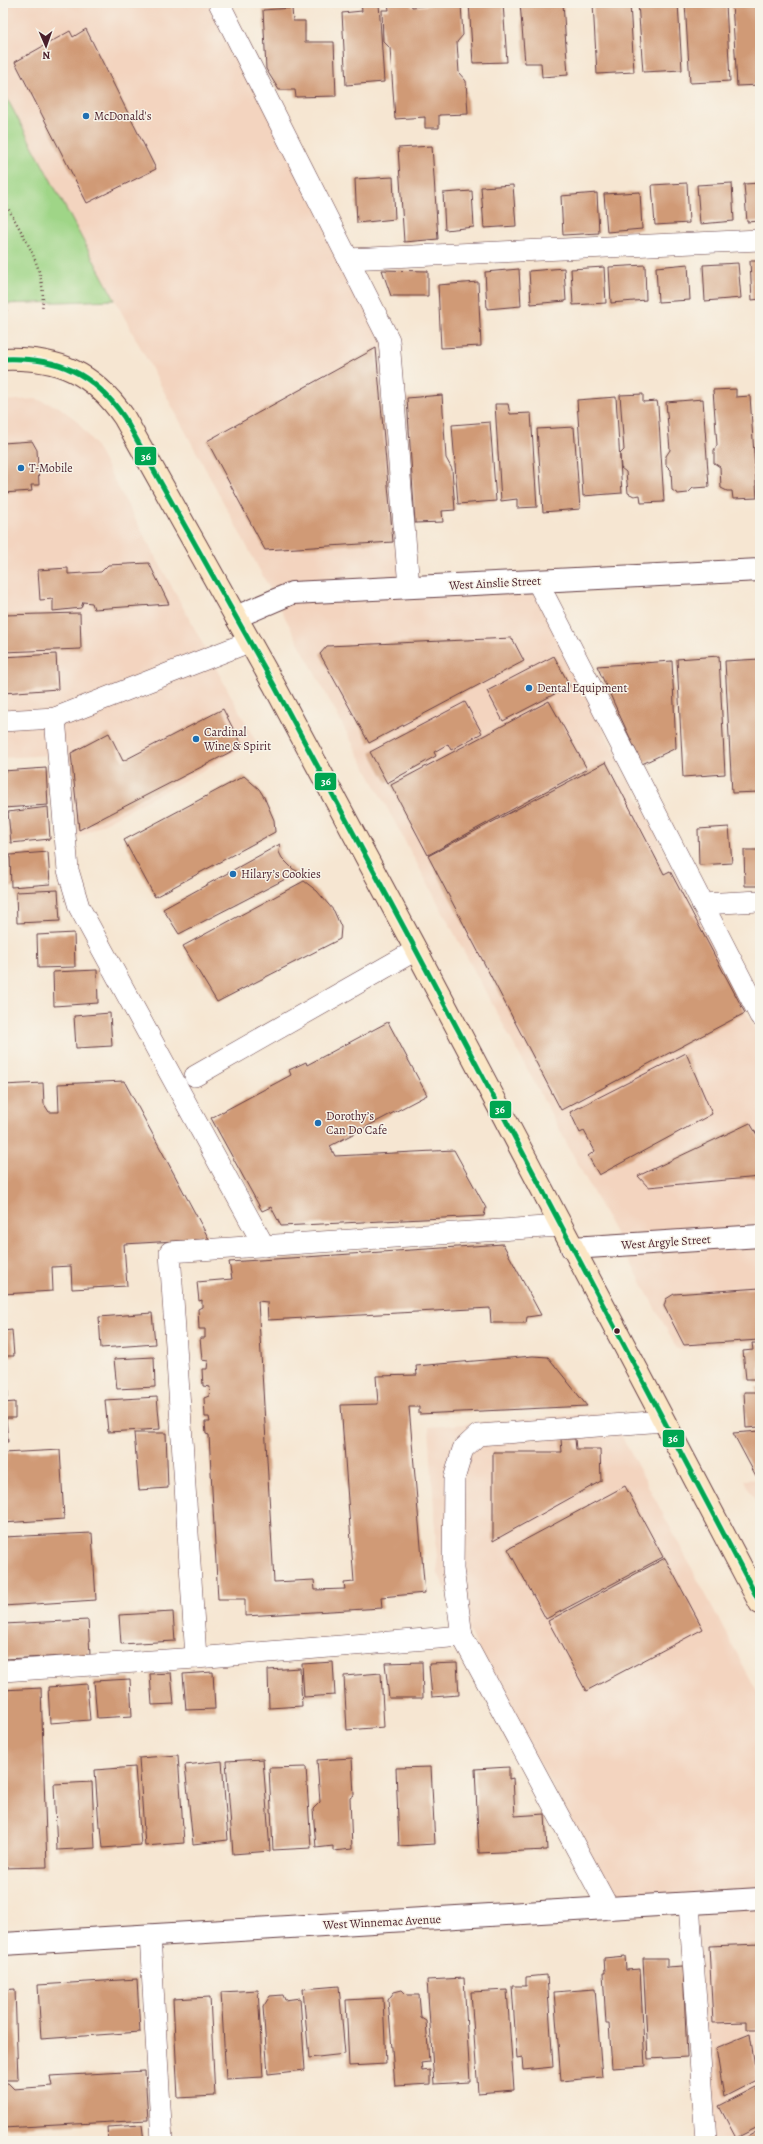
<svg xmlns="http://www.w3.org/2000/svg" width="763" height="2144" viewBox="0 0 763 2144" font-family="Alegreya,serif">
  <rect width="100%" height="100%" fill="#f7f3e8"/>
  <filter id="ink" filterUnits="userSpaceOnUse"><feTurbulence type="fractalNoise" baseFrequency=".025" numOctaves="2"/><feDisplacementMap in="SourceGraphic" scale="8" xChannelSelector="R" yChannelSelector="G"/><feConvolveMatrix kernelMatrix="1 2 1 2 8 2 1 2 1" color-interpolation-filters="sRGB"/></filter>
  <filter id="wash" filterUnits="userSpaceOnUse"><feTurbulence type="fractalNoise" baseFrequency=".012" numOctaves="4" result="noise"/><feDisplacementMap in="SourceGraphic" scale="16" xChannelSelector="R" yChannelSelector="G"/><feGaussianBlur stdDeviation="0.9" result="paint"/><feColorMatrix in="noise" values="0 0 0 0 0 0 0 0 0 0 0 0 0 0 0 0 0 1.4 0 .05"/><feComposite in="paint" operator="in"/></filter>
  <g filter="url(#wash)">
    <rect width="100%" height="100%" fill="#f6e6d2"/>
    <g fill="#f3d4bf">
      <polygon points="3,3 214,3 385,345 405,595 532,587 760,1040 760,1342 677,1349 3,91"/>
      <polygon points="36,399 59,407 76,420 94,443 256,742 69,842 66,754 3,758 3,401"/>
      <polygon points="609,1412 760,1697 760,2141 711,2141 696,1905 618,1908 438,1574 429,1427"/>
      <polygon points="760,1479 760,1510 744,1480"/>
    </g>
    <polygon fill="#9fd587" stroke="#747a59" points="3,91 115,300 3,304"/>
    <g id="blocks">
      <g fill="#d09a76">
        <polygon points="361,3 379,3 384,82 346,85 342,13 362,11"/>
        <polygon points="388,3 411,3 412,7 431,5 431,3 461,4 463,35 457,42 459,73 466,81 468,114 439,115 439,128 425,128 425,117 395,119 390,48 383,41 382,10 389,10"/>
        <polygon points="469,3 503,3 507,62 473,63"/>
        <polygon points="520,3 563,3 568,75 542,77 541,63 525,63"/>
        <polygon points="593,3 630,3 634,72 597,74"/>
        <polygon points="638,3 678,3 682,70 643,72"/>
        <polygon points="685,3 726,3 730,81 690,83"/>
        <polygon points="732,3 760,3 760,85 737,86"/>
        <polygon points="292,8 293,21 305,21 305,42 334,42 336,96 296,97 295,90 279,90 266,69 263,10"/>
        <polygon points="86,29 156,169 87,203 15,62 70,31 73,37"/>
        <polygon points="432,146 438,239 404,242 398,148"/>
        <polygon points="393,177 395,219 357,223 355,179"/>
        <polygon points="687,183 689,223 655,225 652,185"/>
        <polygon points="732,183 734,221 700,224 697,185"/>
        <polygon points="760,183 760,221 747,222 744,184"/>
        <polygon points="513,185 516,226 484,228 481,187"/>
        <polygon points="472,191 474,227 445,230 443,193"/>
        <polygon points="640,192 642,229 607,232 604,194"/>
        <polygon points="597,193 599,233 563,235 561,196"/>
        <polygon points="750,261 760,261 760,299 752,300"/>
        <polygon points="738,263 741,298 705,301 703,265"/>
        <polygon points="688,264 690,300 658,302 656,267"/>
        <polygon points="645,265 646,300 611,303 609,267"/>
        <polygon points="604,267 606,303 573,305 571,269"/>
        <polygon points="564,268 566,301 531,304 529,271"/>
        <polygon points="519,269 521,306 487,309 485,272"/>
        <polygon points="382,270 428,271 428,296 391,296"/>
        <polygon points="478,282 481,346 441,348 438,285"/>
        <polygon points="376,348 393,542 265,550 207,441"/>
        <polygon points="736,389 736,397 750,396 757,498 733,499 732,491 727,491 721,488 720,467 714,463 714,450 717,445 713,390"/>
        <polygon points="643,394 643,402 657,401 658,406 664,502 641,503 640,495 634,496 628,493 626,472 621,468 620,454 624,450 620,395"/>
        <polygon points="442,395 446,458 452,469 455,510 442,511 443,522 415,523 407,398"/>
        <polygon points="616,397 622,493 583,496 577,400"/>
        <polygon points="703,399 709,487 693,488 688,493 678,494 672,490 671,470 666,465 666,456 670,450 666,402"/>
        <polygon points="495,404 508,404 510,414 531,413 537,507 517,508 517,499 501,501"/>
        <polygon points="490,422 496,501 458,504 452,425"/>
        <polygon points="574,427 580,509 543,512 537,429"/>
        <polygon points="32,441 37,450 39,485 31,485 32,491 3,493 3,443"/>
        <polygon points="149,563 169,604 94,609 92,603 83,602 81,608 53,611 53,599 40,600 38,570 68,568 68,574 101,572 108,565"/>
        <polygon points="80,613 81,649 3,652 3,615"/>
        <polygon points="512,638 524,661 369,743 320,654 327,646"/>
        <polygon points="56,654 58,689 3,693 3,657"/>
        <polygon points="554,656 570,686 503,721 487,691"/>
        <polygon points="719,656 725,774 683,777 677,659"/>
        <polygon points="760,659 760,792 732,793 725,661"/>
        <polygon points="672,661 676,748 642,764 597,666"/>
        <polygon points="549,701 587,769 428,855 391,785"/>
        <polygon points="465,702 482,733 451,750 448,744 434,752 436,756 387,783 370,752"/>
        <polygon points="223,709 242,746 79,830 71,753 109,733 123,761"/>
        <polygon points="606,762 664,874 670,871 745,1013 561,1110 428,856"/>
        <polygon points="46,768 48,805 3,808 3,771"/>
        <polygon points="244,776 259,789 264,797 274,820 275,832 155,897 124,840"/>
        <polygon points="48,807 50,839 11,843 8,812"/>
        <polygon points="729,827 732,863 699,865 698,829"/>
        <polygon points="280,844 279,852 282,858 293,869 299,872 179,934 163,909"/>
        <polygon points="744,850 760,850 760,886 745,886"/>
        <polygon points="48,852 50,884 11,887 10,855"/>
        <polygon points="304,881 317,891 334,911 341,927 340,939 217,1002 183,946"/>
        <polygon points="58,890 60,921 17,923 16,892"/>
        <polygon points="74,933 75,967 38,968 37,935"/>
        <polygon points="97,970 98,1003 54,1006 53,972"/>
        <polygon points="110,1013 112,1046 76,1048 74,1016"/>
        <polygon points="388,1022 427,1095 330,1146 335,1156 454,1150 486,1208 484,1216 281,1226 271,1207 262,1211 211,1118 291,1075 289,1070 306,1062 307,1065"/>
        <polygon points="686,1053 712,1114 599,1175 588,1156 595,1151 584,1131 580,1133 570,1112"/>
        <polygon points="124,1081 209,1239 124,1244 127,1286 72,1289 71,1266 52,1267 53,1291 3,1294 3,1085 43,1083 44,1104 49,1112 59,1112 58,1084"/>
        <polygon points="750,1123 760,1140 760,1177 648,1187 638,1176"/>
        <polygon points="503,1244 541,1315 527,1317 526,1323 491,1323 490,1308 268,1320 267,1302 258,1301 274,1582 314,1580 315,1590 345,1589 344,1583 354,1582 341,1405 378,1404 376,1376 417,1375 416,1366 533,1356 548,1357 587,1406 419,1414 419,1407 409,1407 425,1593 381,1597 382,1608 245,1616 245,1599 218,1599 209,1435 206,1434 205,1422 210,1422 209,1417 205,1417 204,1398 209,1396 210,1387 203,1386 202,1369 207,1369 208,1361 202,1360 200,1338 205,1338 205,1329 199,1329 198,1309 202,1307 202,1300 199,1301 197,1282 232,1279 229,1262"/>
        <polygon points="760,1288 759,1340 684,1345 664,1306 666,1299 674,1294"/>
        <polygon points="152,1313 155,1344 101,1348 99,1317"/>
        <polygon points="12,1330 14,1356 3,1356 3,1331"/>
        <polygon points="752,1343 760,1343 760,1383 755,1383 755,1379 746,1379 743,1351 753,1350"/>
        <polygon points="154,1357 155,1387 117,1389 114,1359"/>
        <polygon points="7,1371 8,1396 3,1396 3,1372"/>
        <polygon points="756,1387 760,1387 760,1427 746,1428 744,1392 756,1392"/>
        <polygon points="157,1397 160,1429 108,1432 105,1400"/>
        <polygon points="15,1402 15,1418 6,1418 8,1442 3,1442 3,1403"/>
        <polygon points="760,1431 760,1476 756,1476 733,1433"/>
        <polygon points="134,1433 166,1433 168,1488 139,1490"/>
        <polygon points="561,1439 575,1439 576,1449 600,1449 601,1481 493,1541 493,1452 562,1452"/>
        <polygon points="60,1450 64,1519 3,1523 3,1453"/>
        <polygon points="625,1486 663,1557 546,1619 508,1549"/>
        <polygon points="92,1533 96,1600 3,1606 3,1537"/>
        <polygon points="665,1558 703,1629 586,1691 548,1621"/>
        <polygon points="173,1612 175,1641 121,1644 119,1615"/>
        <polygon points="88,1620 90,1655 3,1659 3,1624"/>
        <polygon points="333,1662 335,1695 304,1697 302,1664"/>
        <polygon points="422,1662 423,1698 389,1698 385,1663"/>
        <polygon points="457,1663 459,1695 432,1697 429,1664"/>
        <polygon points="300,1668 302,1706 269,1708 268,1670"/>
        <polygon points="213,1672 215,1709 186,1710 183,1674"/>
        <polygon points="171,1673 174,1704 152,1705 150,1674"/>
        <polygon points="381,1673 384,1727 347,1730 344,1676"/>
        <polygon points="130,1679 132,1716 97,1718 94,1681"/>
        <polygon points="87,1684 90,1720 50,1723 48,1687"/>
        <polygon points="41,1688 47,1867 3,1868 3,1690"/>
        <polygon points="178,1755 184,1843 145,1846 139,1758"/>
        <polygon points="352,1758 354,1795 350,1798 352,1849 333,1851 333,1846 316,1848 313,1809 320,1802 317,1760"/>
        <polygon points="263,1759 270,1851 233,1854 226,1761"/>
        <polygon points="222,1761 228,1840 193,1844 185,1765"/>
        <polygon points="135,1767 141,1845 103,1848 101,1826 99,1826 95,1770"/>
        <polygon points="306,1767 311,1848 273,1850 269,1768"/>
        <polygon points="431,1767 435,1844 399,1846 396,1768"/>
        <polygon points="509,1767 509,1779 513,1778 515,1816 545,1814 547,1850 479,1853 475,1769"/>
        <polygon points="92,1782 95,1848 57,1850 54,1784"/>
        <polygon points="760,1944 760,2029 746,2029 746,2022 713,2023 709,1946"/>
        <polygon points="625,1956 626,1970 640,1969 645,2066 612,2068 609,2024 606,2024 603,1973 605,1973 604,1958"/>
        <polygon points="643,1958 667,1958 667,1967 683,1966 687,2057 648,2059"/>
        <polygon points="547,1975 553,2067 523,2070 522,2057 517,2058 512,1986 526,1986 526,1977"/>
        <polygon points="464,1978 470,2082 434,2084 427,1980"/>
        <polygon points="137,1979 140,2032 41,2039 38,1985"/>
        <polygon points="339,1986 345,2054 309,2058 303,1989"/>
        <polygon points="15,1989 18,2080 3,2080 3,1990"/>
        <polygon points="595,1989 602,2077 561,2081 554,1992"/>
        <polygon points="258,1990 263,2077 226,2079 221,1992"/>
        <polygon points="402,1990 407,1995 419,1995 421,2018 426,2021 429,2062 421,2063 422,2071 430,2070 430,2084 395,2086 388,2000 394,1992"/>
        <polygon points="507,1990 514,2090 478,2093 471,1992"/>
        <polygon points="283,1995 285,2000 300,1998 305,2070 268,2074 263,2007 270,1996"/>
        <polygon points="210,1997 215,2096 178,2098 173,1999"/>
        <polygon points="383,1998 386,2064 349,2066 346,2000"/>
        <polygon points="750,2034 757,2080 724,2097 716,2048"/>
        <polygon points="145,2071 148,2120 3,2128 3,2083 8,2083 14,2089 52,2086 50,2076"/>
        <polygon points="756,2087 760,2095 760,2126 736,2138 719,2106"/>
        <polygon points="142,2125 144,2141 108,2141 107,2127"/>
        <polygon points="756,2132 760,2141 740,2141"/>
        <polygon points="60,2138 60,2141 25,2141 25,2140"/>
      </g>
    </g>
  </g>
  <g filter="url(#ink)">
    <use href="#blocks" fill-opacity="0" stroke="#643d44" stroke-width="1"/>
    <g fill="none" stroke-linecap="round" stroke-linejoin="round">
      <defs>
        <g id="service">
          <polyline points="219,3 389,340 409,587"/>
          <polyline points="348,259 760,240"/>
          <polyline points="537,581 760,1016"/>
          <polyline points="55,718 68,870 79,907 264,1246"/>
          <polyline points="3,721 55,718 249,642"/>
          <polyline points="702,904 760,901"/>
          <polyline points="195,1076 416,950"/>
          <polyline points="196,1658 170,1252 560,1226"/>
          <polyline points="3,1671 196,1658 462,1636"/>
          <polyline points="689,1904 706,2141"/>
          <polyline points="609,1909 462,1636 453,1569 454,1479 463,1449 478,1435 664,1421"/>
          <polyline points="150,1935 162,2141"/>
        </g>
        <g id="minor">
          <polyline points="236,617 292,593 760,570"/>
          <polyline points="572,1248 760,1236"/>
          <polyline points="3,1944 760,1899"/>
        </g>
        <path id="secondary" d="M 3,359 C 57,357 93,372 124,417 L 274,685 L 416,950 L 760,1603"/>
      </defs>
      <use href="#service" stroke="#643d44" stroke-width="22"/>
      <use href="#minor" stroke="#643d44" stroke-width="24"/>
      <use href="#secondary" stroke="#643d44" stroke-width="24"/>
      <g stroke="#643d44" stroke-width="2.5" stroke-dasharray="1 3" stroke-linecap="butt">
        <path d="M 3,199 C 22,235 48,268 42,310"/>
        <polyline points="3,304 7,311"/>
      </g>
      <use href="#service" stroke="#fff" stroke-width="21"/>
      <use href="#minor" stroke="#fff" stroke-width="22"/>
      <use href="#secondary" stroke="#fbe6c4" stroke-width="22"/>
      <defs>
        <path id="bus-1" d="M 3,359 C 57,357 93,372 124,417 L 274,685 L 416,950 L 760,1603"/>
      </defs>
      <use href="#bus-1" stroke="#f7f3e8" stroke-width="8"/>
      <use href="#bus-1" stroke="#00a651" stroke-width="5"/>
    </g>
  </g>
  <g fill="#1f6fb2" stroke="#f7f3e8" stroke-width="1.5">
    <circle cx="86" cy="116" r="4"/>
    <circle cx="21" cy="468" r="4"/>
    <circle cx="529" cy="688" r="4"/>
    <circle cx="196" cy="739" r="4"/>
    <circle cx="233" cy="874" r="4"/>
    <circle cx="318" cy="1123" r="4"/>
  </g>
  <circle fill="#4a1f2b" stroke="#f7f3e8" stroke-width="1.5" cx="617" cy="1331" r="3.5"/>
  <g text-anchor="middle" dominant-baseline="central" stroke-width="3" stroke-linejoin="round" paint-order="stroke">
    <g font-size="12" fill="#4a1f2b" stroke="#f7f3e8" text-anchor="start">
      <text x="94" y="116">McDonald's</text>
      <text x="29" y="468">T-Mobile</text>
      <text x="537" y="688">Dental Equipment</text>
      <text x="204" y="732">Cardinal<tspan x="204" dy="14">Wine &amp; Spirit</tspan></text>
      <text x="241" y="874">Hilary’s Cookies</text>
      <text x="326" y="1116">Dorothy’s<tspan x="326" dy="14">Can Do Cafe</tspan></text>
    </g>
    <g font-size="12" fill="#4a1f2b" stroke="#f7f3e8">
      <text transform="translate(495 583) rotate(-3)">West Ainslie Street</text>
      <text transform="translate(666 1242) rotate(-4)">West Argyle Street</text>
      <text transform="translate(382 1922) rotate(-3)">West Winnemac Avenue</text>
    </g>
  </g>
  <g stroke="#f7f3e8" stroke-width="1.5">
    <rect x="134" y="446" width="23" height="20" rx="4" fill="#00a651"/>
    <rect x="314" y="772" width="23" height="19" rx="4" fill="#00a651"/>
    <rect x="489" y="1100" width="23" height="19" rx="4" fill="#00a651"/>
    <rect x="662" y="1429" width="23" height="19" rx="4" fill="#00a651"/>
  </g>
  <g font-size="11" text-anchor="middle" font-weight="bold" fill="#fff">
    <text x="146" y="460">36</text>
    <text x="326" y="785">36</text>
    <text x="500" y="1113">36</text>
    <text x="673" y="1442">36</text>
  </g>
  <rect width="763" height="2144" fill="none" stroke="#f7f3e8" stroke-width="16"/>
  <g transform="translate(46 46) rotate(178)" stroke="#f7f3e8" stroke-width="3" paint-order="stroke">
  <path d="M0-3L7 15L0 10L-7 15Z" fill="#4a1f2b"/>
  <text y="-6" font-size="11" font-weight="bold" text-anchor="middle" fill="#4a1f2b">N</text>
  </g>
</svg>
